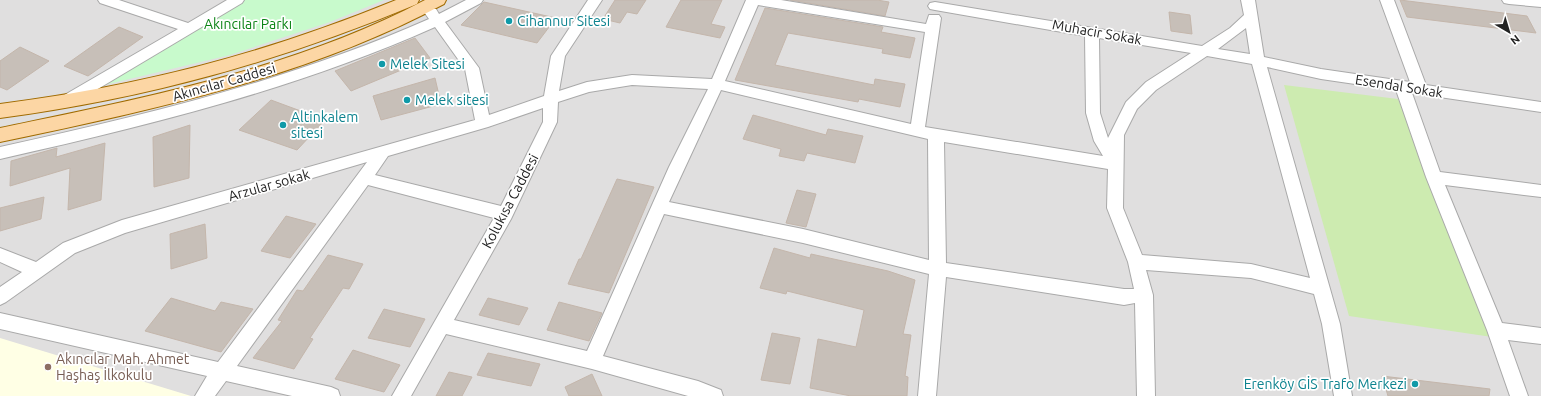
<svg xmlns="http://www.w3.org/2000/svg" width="1541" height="396" viewBox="0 0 1541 396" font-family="Ubuntu,sans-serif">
  <rect width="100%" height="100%" fill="#f2efe9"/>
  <rect fill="#e0dfdf" x="0" y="0" width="1541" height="396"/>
  <polygon fill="#ffffe5" points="0,338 191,396 0,396"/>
  <polygon fill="#cdebb0" points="1284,85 1398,99 1492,337 1349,316"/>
  <polygon fill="#c8facc" points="242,0 384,0 330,22 230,55 100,86"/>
  <g fill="#c7bfb8" stroke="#c4b6ab">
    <polygon points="615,0 646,0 637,14 627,12 620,23 603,19"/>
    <polygon points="681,0 722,0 711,24 725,27 720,38 666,27"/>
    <polygon points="790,0 877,0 889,2 885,16"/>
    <polygon points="1400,0 1527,16 1536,33 1407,17"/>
    <polygon points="484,2 556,18 537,43 461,25"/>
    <polygon points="765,8 883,27 881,32 915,38 910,58 882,53 883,49 788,33 775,65 874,85 875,79 905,84 900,107 859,99 858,102 735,80"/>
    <polygon points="1169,12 1190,15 1192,34 1171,31"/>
    <polygon points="119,27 143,37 88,76 64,66"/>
    <polygon points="415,38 430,58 351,91 335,71"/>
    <polygon points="20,47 49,61 7,90 0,87 0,61"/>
    <polygon points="435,78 441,104 381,120 373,96"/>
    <polygon points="271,100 325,120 297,150 239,130"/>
    <polygon points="753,115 826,135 828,129 863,136 855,163 807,153 804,161 779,156 781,149 743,139"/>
    <polygon points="190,125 189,178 154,187 153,137"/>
    <polygon points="105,143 101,200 68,210 70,168 10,186 11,161 57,148 56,157"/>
    <polygon points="617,179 654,187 609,293 568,284 579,259 581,259"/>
    <polygon points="797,190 816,194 806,227 786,223"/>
    <polygon points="44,197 41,219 0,231 0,208"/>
    <polygon points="286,216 316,224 290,258 261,251"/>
    <polygon points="205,224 207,258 171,269 170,234"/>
    <polygon points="774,248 810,258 811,254 888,271 915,280 903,334 911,335 905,376 908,377 907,396 851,396 810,388 818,339 856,347 864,310 787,291 786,294 760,288"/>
    <polygon points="328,255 363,264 349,289 343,288 310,338 313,339 294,369 253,358 282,321 278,320 297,290 303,291"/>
    <polygon points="171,298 215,311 221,302 253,309 221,352 145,331"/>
    <polygon points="488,298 528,308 519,325 479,315"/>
    <polygon points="559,302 602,313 589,341 547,330"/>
    <polygon points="384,309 425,319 410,347 368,338"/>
    <polygon points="772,333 800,338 790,384 761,380"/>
    <polygon points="353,350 400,365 384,392 335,379"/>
    <polygon points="488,353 540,364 531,386 477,375"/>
    <polygon points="449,372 472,377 462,396 436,396"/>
    <polygon points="592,374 602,396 569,396 565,387"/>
    <polygon points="1382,376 1490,389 1489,396 1388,396"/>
  </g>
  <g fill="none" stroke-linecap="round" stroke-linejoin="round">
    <defs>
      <g id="minor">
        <polygon points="98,0 119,0 188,23 227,0 244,0 242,3 71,105 66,106 61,105 59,101 61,97 178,29 100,3"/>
        <path d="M 466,0 L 483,0 L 481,3 L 445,22 L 479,68 L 489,115 L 544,96 L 551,56 L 588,0 L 602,0 L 565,56 L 559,91 L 587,82 L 632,75 L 712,79 L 746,0 L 781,0 L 926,24 L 929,15 L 939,15 L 941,18 L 925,127 L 1103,156 L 1094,141 L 1086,113 L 1085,36 L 935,10 L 930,9 L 928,6 L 930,3 L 935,2 L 1202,46 L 1230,28 L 1244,15 L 1241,0 L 1255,0 L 1264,57 L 1321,69 L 1410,82 L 1380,0 L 1394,0 L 1426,85 L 1541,102 L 1541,112 L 1412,93 L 1440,172 L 1541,185 L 1541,197 L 1445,185 L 1502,323 L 1541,328 L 1541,344 L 1508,340 L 1528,396 L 1510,396 L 1487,330 L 1426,177 L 1396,90 L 1321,79 L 1267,67 L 1340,324 L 1352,396 L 1334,396 L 1322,324 L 1314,294 L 1251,278 L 1146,270 L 1153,295 L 1155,396 L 1137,396 L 1135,303 L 1124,305 L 946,277 L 936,396 L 918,396 L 929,274 L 803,243 L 664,214 L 603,356 L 698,381 L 721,390 L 723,396 L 688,396 L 592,369 L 446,334 L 411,396 L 392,396 L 494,218 L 368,185 L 237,366 L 331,387 L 338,390 L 340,396 L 292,396 L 226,381 L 215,396 L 195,396 L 207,376 L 0,329 L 0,313 L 218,362 L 367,162 L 125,233 L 75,253 L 6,302 L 0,305 L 0,287 L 22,272 L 0,262 L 0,248 L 36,262 L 63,243 L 122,220 L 475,120 L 465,69 L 435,27 C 296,89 148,126 0,159 L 0,147 C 146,115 291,80 429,19 L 424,12 L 426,9 L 436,9 L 439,14 ZM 758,5 L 925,32 L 911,124 L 725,81 ZM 1246,28 L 1250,54 L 1218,49 ZM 1099,38 L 1191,53 L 1146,82 L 1126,102 L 1108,138 L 1100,113 ZM 1207,56 L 1252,64 L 1310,278 L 1251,264 L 1142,255 L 1123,208 L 1124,135 L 1137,109 L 1156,90 ZM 632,85 L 708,89 L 669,167 L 587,351 L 454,320 L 511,219 L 557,122 L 558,102 L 589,92 ZM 721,90 L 928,139 L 929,260 L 803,229 L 669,202 ZM 543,108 L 543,122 L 501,206 L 375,175 L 388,156 L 488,127 ZM 944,142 L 1108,169 L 1107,208 L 1128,262 L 1134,289 L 1124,289 L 946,263 Z"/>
        <polygon points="1502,0 1541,0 1541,7 1509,4 1504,3"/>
      </g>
      <g id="major">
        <path d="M 396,0 L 419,0 L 417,4 C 278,62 149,98 0,118 L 0,104 C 141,86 264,54 396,0 Z"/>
        <path d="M 425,0 L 446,0 L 444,4 C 306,78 151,110 0,142 L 0,128 C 144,98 294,69 425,0 Z"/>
      </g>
    </defs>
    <use href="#minor" stroke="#a9a9a9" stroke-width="2"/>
    <use href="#major" stroke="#a06b00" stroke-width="2"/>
    <use href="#minor" fill="#fff" fill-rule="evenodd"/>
    <use href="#major" fill="#fcd6a4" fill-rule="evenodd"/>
  </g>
  <g fill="#0f9aa8" stroke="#fff" stroke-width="1.5">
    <circle cx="509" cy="21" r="4"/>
    <circle cx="382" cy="64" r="4"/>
    <circle cx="407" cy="100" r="4"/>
    <circle cx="283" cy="125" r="4"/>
    <circle cx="1415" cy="384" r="4"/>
  </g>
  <circle fill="#8d6e63" stroke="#fff" stroke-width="1.5" cx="48" cy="367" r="4"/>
  <g text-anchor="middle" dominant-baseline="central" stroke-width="3.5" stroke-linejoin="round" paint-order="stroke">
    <g font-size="14" fill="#0d838f" stroke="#fff" text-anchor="start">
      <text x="517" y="21">Cihannur Sitesi</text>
      <text x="390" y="64">Melek Sitesi</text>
      <text x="415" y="100">Melek sitesi</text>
      <text x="291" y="117">Altinkalem<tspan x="291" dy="16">sitesi</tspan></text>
      <text x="1407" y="384" text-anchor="end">Erenköy GİS Trafo Merkezi</text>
    </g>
    <g font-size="14" fill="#0c8416" stroke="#fff">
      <text x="248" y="24">Akıncılar Parkı</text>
    </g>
    <g font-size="14" fill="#222" stroke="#fff">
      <text transform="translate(1097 32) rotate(10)">Muhacir Sokak</text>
      <text transform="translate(224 82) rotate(-16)">Akıncılar Caddesi</text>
      <text transform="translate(1399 86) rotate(9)">Esendal Sokak</text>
      <text transform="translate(269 185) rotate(-16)">Arzular sokak</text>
      <text transform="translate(510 201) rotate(-62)">Kolukısa Caddesi</text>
    </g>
    <g font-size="14" fill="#785e54" stroke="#fff" text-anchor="start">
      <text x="56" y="359">Akıncılar Mah. Ahmet<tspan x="56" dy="16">Haşhaş İlkokulu</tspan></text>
    </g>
  </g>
  <g transform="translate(1509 32) rotate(142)" stroke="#ffffff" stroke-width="3" paint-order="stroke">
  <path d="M0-3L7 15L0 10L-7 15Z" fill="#222222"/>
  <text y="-6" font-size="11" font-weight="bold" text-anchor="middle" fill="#222222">N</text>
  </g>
</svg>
